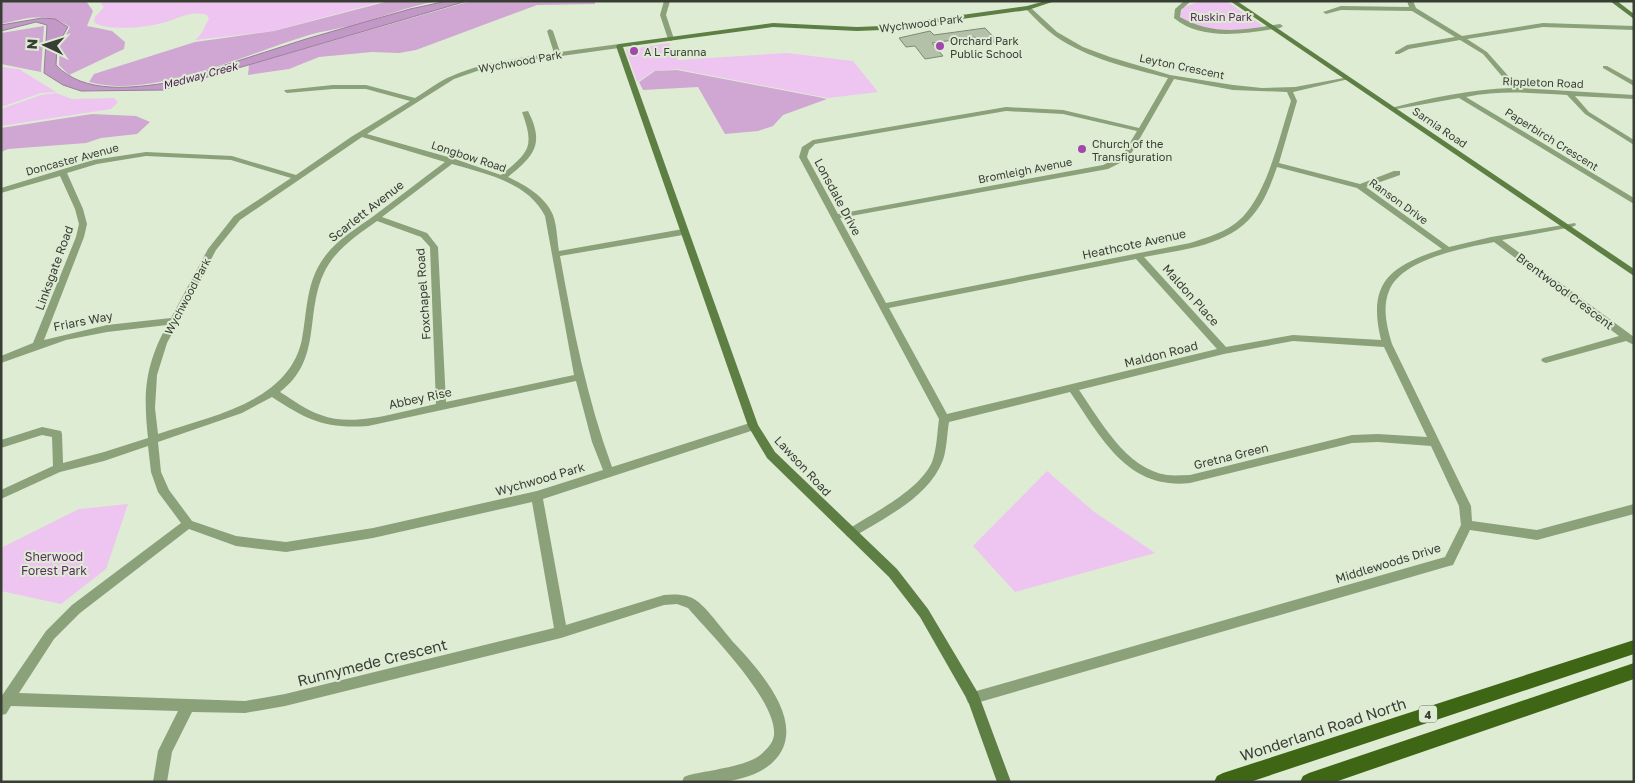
<svg xmlns="http://www.w3.org/2000/svg" width="1635" height="783" viewBox="0 0 1635 783" font-family="'Golos Text',sans-serif">
  <rect width="100%" height="100%" fill="#deecd4"/>
  <g fill="#eec4f1">
    <path d="M 99,1 L 384,1 L 273,31 L 195,40 C 203,34 204,27 209,19 L 207,15 C 189,10 179,19 162,23 C 148,27 106,32 94,22 L 95,17 L 104,7 Z"/>
    <path d="M 1202,1 L 1226,1 L 1263,26 C 1239,33 1202,34 1181,19 L 1180,14 L 1184,7 Z"/>
    <polygon points="669,43 678,60 787,53 853,61 878,92 828,98 677,69 654,71 637,82 626,50 629,49 631,54 639,53 638,48"/>
    <polygon points="1,67 19,69 56,92 41,93 1,107"/>
    <polygon points="56,93 72,99 114,98 118,102 111,109 1,126 1,109 41,95"/>
    <polygon points="1047,471 1093,511 1155,553 1015,592 973,546"/>
    <polygon points="128,504 106,569 61,604 1,591 1,548 79,509"/>
  </g>
  <g fill="#d0a6d3">
    <path d="M 1,1 L 86,1 L 93,11 L 87,26 L 112,31 L 125,42 L 124,49 L 69,75 L 59,65 L 60,46 L 70,27 C 47,11 27,18 1,24 Z"/>
    <path d="M 389,1 L 438,1 C 408,6 380,18 350,26 C 337,29 323,31 309,35 C 248,53 152,100 89,82 L 94,74 L 195,42 L 274,31 Z"/>
    <polygon points="471,1 595,1 595,4 537,5 416,50 399,53 372,52 319,57 289,69 248,75 249,65"/>
    <polygon points="44,26 41,72 1,64 1,33"/>
    <polygon points="677,70 818,97 827,99 783,115 773,126 758,131 725,134 698,87 643,90 639,82 655,71"/>
    <polygon points="92,114 136,116 150,122 137,134 101,138 86,143 8,149 1,152 1,128"/>
  </g>
  <path fill="#c299c6" stroke="#997e9a" d="M 447,1 L 467,1 L 163,90 L 81,91 L 63,85 L 44,73 L 47,25 L 36,22 L 1,31 L 1,25 L 42,18 L 55,19 L 68,27 L 57,46 L 56,65 C 84,95 134,88 172,82 L 306,39 L 410,9 Z"/>
  <polygon fill="#b3c1a9" stroke="#7d8974" points="985,28 998,42 979,42 975,37 932,43 943,56 925,59 915,46 906,47 899,38 930,31 934,35"/>
  <g fill="none" stroke-linecap="round" stroke-linejoin="round">
    <g fill="#8aa17a" fill-rule="evenodd">
      <polygon points="664,1 670,1 666,15 674,39 671,41 668,39 660,15"/>
      <path d="M 1184,1 L 1191,1 L 1181,10 L 1180,17 C 1212,36 1245,30 1280,24 L 1283,26 L 1280,28 C 1246,33 1203,42 1174,18 L 1175,9 Z"/>
      <path d="M 1407,1 L 1413,1 L 1416,8 L 1462,36 L 1543,23 L 1634,26 L 1634,30 L 1543,27 L 1467,39 L 1487,52 L 1519,88 L 1634,95 L 1634,99 L 1575,96 L 1589,112 L 1634,140 L 1634,145 L 1585,114 L 1567,95 C 1533,93 1500,90 1466,97 L 1634,198 L 1634,204 L 1459,98 L 1391,110 L 1391,108 C 1431,98 1471,89 1512,88 L 1483,54 L 1460,40 L 1409,49 L 1399,54 L 1395,54 L 1395,52 L 1407,45 L 1455,37 L 1412,11 L 1341,10 L 1326,14 L 1323,12 L 1341,6 L 1409,7 Z"/>
      <path d="M 1026,7 L 1030,7 L 1057,32 L 1083,47 L 1110,57 L 1170,75 L 1233,85 L 1262,88 L 1295,87 L 1349,77 L 1349,79 L 1293,92 L 1297,101 L 1279,163 L 1360,184 L 1394,171 L 1400,171 L 1400,175 L 1366,187 L 1449,247 L 1491,237 L 1575,223 L 1576,225 L 1572,227 L 1502,240 L 1634,337 L 1634,345 L 1626,341 L 1546,363 L 1543,362 L 1541,360 L 1543,358 L 1619,336 L 1494,242 C 1464,248 1401,259 1389,291 C 1382,308 1387,327 1392,344 L 1471,506 L 1472,521 L 1537,530 L 1634,504 L 1634,514 L 1537,540 L 1470,530 L 1453,565 L 1449,566 L 973,704 L 968,703 L 966,698 L 968,693 L 973,692 L 1445,557 L 1461,525 L 1459,506 L 1431,446 L 1378,442 L 1352,443 L 1190,483 C 1127,490 1101,437 1070,392 L 949,422 C 947,434 947,448 943,460 C 929,497 886,517 855,536 L 851,538 L 847,536 L 845,533 L 847,530 C 873,513 919,491 932,462 C 937,449 937,433 939,419 L 799,157 L 802,147 L 813,140 L 1006,107 L 1063,110 L 1139,128 L 1168,78 C 1130,68 1088,59 1055,36 C 1044,28 1035,18 1026,9 ZM 1174,79 L 1233,90 L 1287,92 L 1291,101 C 1279,137 1266,203 1233,225 C 1220,234 1205,238 1190,243 L 886,303 L 840,218 L 1108,169 L 1128,159 ZM 1006,111 L 1063,114 L 1137,131 L 1122,156 L 1103,165 L 838,214 L 807,157 L 809,150 L 815,144 ZM 1277,167 L 1357,188 L 1442,249 C 1390,266 1367,282 1381,340 L 1293,335 L 1226,347 L 1144,257 C 1181,250 1228,246 1253,215 C 1265,201 1271,184 1277,167 ZM 1136,259 L 1217,349 L 947,414 L 889,308 ZM 1293,341 L 1384,347 L 1427,437 L 1378,434 L 1352,435 L 1190,475 C 1182,475 1174,476 1167,475 C 1126,469 1100,420 1079,390 L 1224,354 Z"/>
      <path d="M 550,29 L 553,31 L 560,52 L 619,44 L 622,46 L 619,48 L 518,62 L 477,71 L 454,79 L 367,134 L 455,159 L 501,175 C 529,152 535,148 522,112 L 528,111 C 545,144 534,156 508,177 C 525,185 545,196 553,215 C 557,226 557,239 559,251 L 683,229 L 687,232 L 683,235 L 560,256 C 573,328 587,399 612,467 L 753,422 L 757,423 L 758,426 L 757,429 L 543,499 L 566,625 L 664,595 C 675,594 688,594 697,601 C 709,610 724,632 735,644 C 761,672 810,726 773,762 C 761,774 738,781 720,782 C 708,783 695,782 682,782 L 684,777 L 689,775 C 706,771 746,766 759,756 C 765,751 773,744 774,735 C 777,700 711,635 688,608 L 677,604 L 664,605 L 561,638 L 285,706 L 245,713 L 192,712 L 172,752 L 167,782 L 153,782 L 158,751 L 178,711 L 11,706 L 6,714 L 1,715 L 1,697 L 46,631 L 72,605 L 181,523 L 158,492 L 151,472 L 148,446 L 104,461 L 60,472 L 1,499 L 1,490 L 53,466 L 52,437 L 42,435 L 1,448 L 1,440 L 42,427 L 61,431 L 62,434 L 63,463 L 104,452 L 148,438 C 143,392 145,366 167,325 L 107,332 L 66,340 L 1,363 L 1,356 L 33,343 L 76,237 L 79,224 L 75,209 L 60,176 L 1,193 L 1,188 L 93,160 L 146,152 L 232,156 L 296,175 L 351,137 L 410,101 L 366,89 L 333,89 L 287,93 L 284,91 L 285,90 L 333,85 L 366,85 L 415,98 C 427,91 439,81 452,76 C 484,62 519,58 554,53 L 547,31 ZM 362,137 L 445,162 C 422,179 399,197 375,215 C 356,229 334,241 321,262 C 306,286 307,312 302,339 C 289,403 210,416 158,434 L 155,408 L 157,375 L 167,343 L 216,250 L 240,220 ZM 146,156 L 231,160 L 291,178 L 234,216 L 208,249 L 171,318 L 107,325 L 44,340 L 84,237 L 87,224 L 83,209 L 67,173 L 97,164 ZM 452,164 C 486,174 528,182 545,216 L 574,375 L 446,402 L 438,247 L 427,233 L 382,217 ZM 377,221 L 421,237 L 430,247 L 436,404 C 402,411 354,428 321,415 C 306,410 293,400 280,392 C 322,360 305,316 323,275 C 333,251 356,236 377,221 ZM 576,381 L 592,442 L 603,470 L 537,491 L 373,528 L 286,542 L 236,536 L 192,521 L 169,490 L 161,472 L 158,442 L 242,413 L 272,397 C 307,420 325,429 368,426 ZM 532,502 L 554,628 L 285,694 L 245,701 L 19,693 L 54,639 L 80,613 L 189,529 L 236,546 L 286,552 L 373,538 Z"/>
      <polygon points="1603,66 1607,66 1634,81 1634,86 1603,68"/>
    </g>
    <g fill="#5e7f43" fill-rule="evenodd">
      <polygon points="1045,1 1055,1 1028,10 882,30 857,31 773,27 623,47 758,425 775,452 897,569 928,609 978,693 1011,782 997,782 968,701 920,617 889,577 767,458 748,426 616,46 619,44 773,23 857,27 882,26 1027,6"/>
      <polygon points="1230,1 1237,1 1634,269 1634,276"/>
      <polygon points="1610,1 1617,1 1634,14 1634,19"/>
    </g>
    <g fill="#3f6614" fill-rule="evenodd">
      <polygon points="1634,640 1634,654 1250,782 1214,782 1217,776 1223,773"/>
      <polygon points="1634,663 1634,679 1335,782 1300,782 1303,776 1309,773"/>
    </g>
  </g>
  <g fill="#a446af" stroke="#deecd4" stroke-width="2">
    <circle cx="940" cy="46" r="5"/>
    <circle cx="634" cy="51" r="5"/>
    <circle cx="1082" cy="149" r="5"/>
  </g>
  <g text-anchor="middle" dominant-baseline="central" stroke-width="4" stroke-linejoin="round" paint-order="stroke">
    <g font-size="11" fill="#5c2a62" stroke="#deecd4">
      <text x="1221" y="16">Ruskin Park</text>
    </g>
    <g font-size="11" fill="#393e35" stroke="#deecd4">
      <text transform="translate(921 23) rotate(-7)">Wychwood Park</text>
      <text transform="translate(520 61) rotate(-10)">Wychwood Park</text>
      <text transform="translate(1182 66) rotate(12)">Leyton Crescent</text>
      <text transform="translate(1543 82) rotate(2)">Rippleton Road</text>
      <text transform="translate(1440 127) rotate(34)">Sarnia Road</text>
      <text transform="translate(1552 139) rotate(32)">Paperbirch Crescent</text>
      <text transform="translate(469 156) rotate(18)">Longbow Road</text>
      <text transform="translate(72 159) rotate(-15)">Doncaster Avenue</text>
      <text transform="translate(1025 170) rotate(-11)">Bromleigh Avenue</text>
      <text transform="translate(1399 201) rotate(36)">Ranson Drive</text>
      <text transform="translate(187 296) rotate(-62)">Wychwood Park</text>
    </g>
    <g font-size="11" fill="#393e35" stroke="#deecd4" text-anchor="start">
      <text x="950" y="40">Orchard Park<tspan x="950" dy="13">Public School</tspan></text>
      <text x="644" y="51">A L Furanna</text>
      <text x="1092" y="143">Church of the<tspan x="1092" dy="13">Transfiguration</tspan></text>
    </g>
    <g font-size="11" font-style="italic" fill="#4d1c53" stroke="#deecd4">
      <text transform="translate(200 75) rotate(-15)">Medway Creek</text>
    </g>
    <rect fill="#deecd4" stroke="#6a7265" stroke-width="1" x="1419" y="705.5" width="18" height="17" rx="4"/>
    <g font-size="11" font-weight="bold" fill="#393e35">
      <text x="1428" y="714">4</text>
    </g>
    <g font-size="12" fill="#393e35" stroke="#deecd4">
      <text transform="translate(838 197) rotate(62)">Lonsdale Drive</text>
      <text transform="translate(366 211) rotate(-38)">Scarlett Avenue</text>
      <text transform="translate(1134 244) rotate(-12)">Heathcote Avenue</text>
      <text transform="translate(54 268) rotate(-70)">Linksgate Road</text>
      <text transform="translate(1565 291) rotate(37)">Brentwood Crescent</text>
      <text transform="translate(423 294) rotate(-94)">Foxchapel Road</text>
      <text transform="translate(1191 295) rotate(48)">Maldon Place</text>
      <text transform="translate(83 321) rotate(-11)">Friars Way</text>
      <text transform="translate(1161 354) rotate(-14)">Maldon Road</text>
      <text transform="translate(420 398) rotate(-12)">Abbey Rise</text>
      <text transform="translate(1231 456) rotate(-14)">Gretna Green</text>
      <text transform="translate(803 466) rotate(47)">Lawson Road</text>
      <text transform="translate(540 479) rotate(-16)">Wychwood Park</text>
      <text transform="translate(1388 563) rotate(-17)">Middlewoods Drive</text>
    </g>
    <g font-size="12" fill="#5c2a62" stroke="#deecd4">
      <text x="54" y="556">Sherwood<tspan x="54" dy="14">Forest Park</tspan></text>
    </g>
    <g font-size="15" fill="#393e35" stroke="#deecd4">
      <text transform="translate(372 662) rotate(-14)">Runnymede Crescent</text>
      <text transform="translate(1323 729) rotate(-18)">Wonderland Road North</text>
    </g>
  </g>
  <rect width="1635" height="783" fill="none" stroke="#393e35" stroke-width="5"/>
  <g transform="translate(45 45) rotate(274)" stroke="#deecd4" stroke-width="4" paint-order="stroke">
  <path d="M0-4L9 19L0 12L-9 19Z" fill="#393e35"/>
  <text y="-8" font-size="14" font-weight="bold" text-anchor="middle" fill="#393e35">N</text>
  </g>
</svg>
